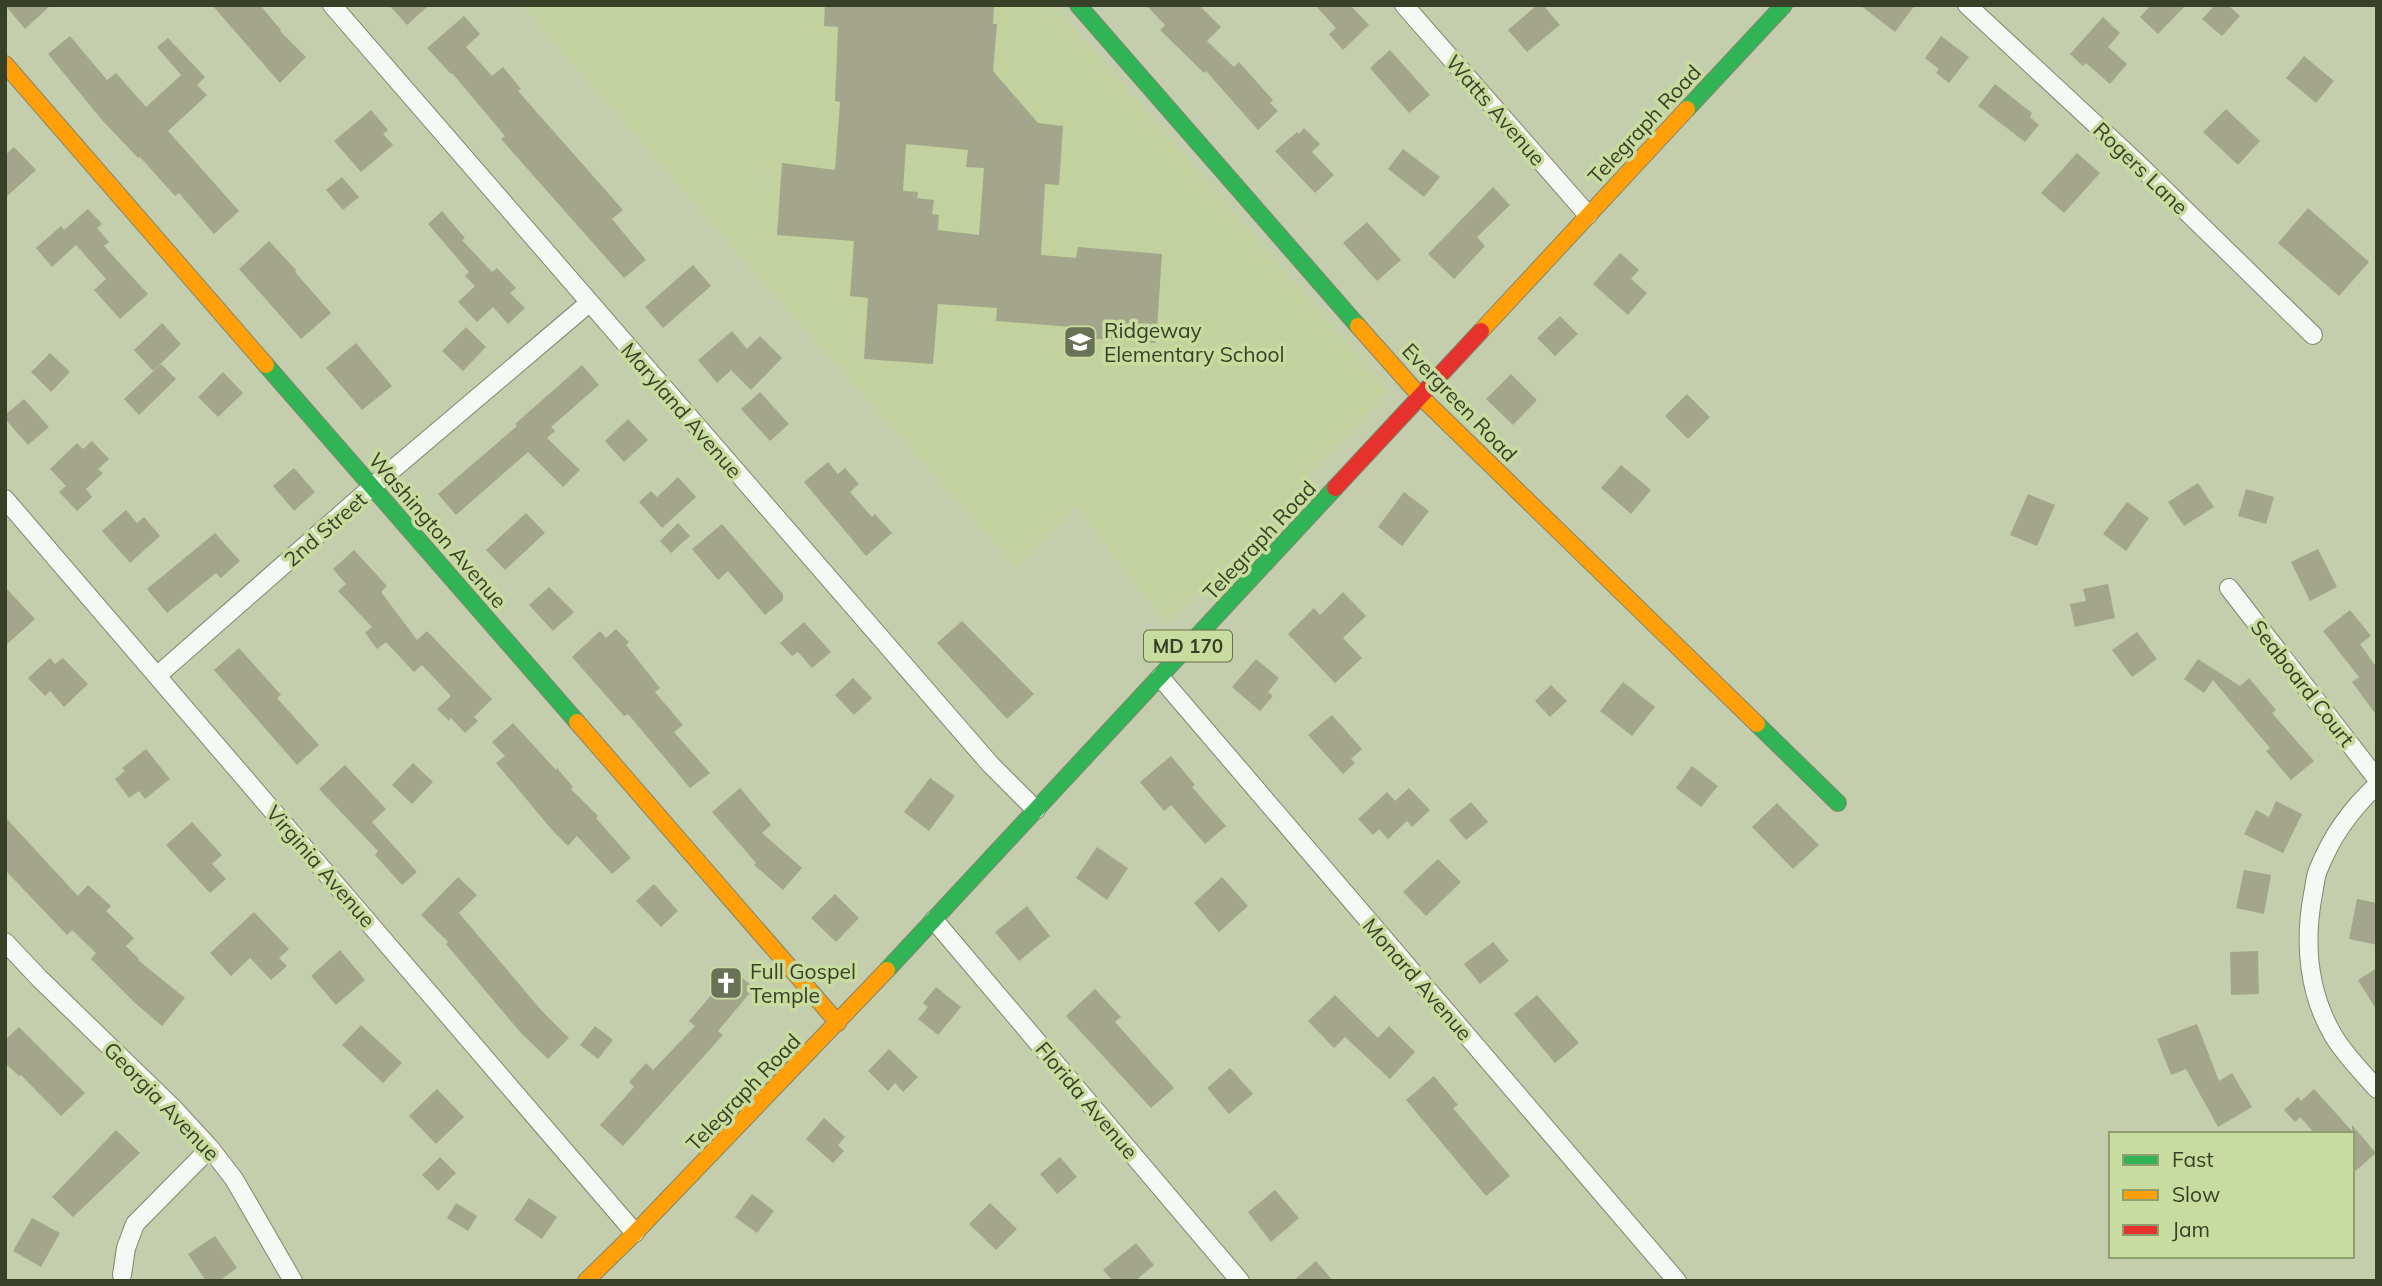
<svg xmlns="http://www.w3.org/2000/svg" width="2382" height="1286" viewBox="0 0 2382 1286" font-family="Mulish,sans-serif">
  <rect width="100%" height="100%" fill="#c4cead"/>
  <polygon fill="#c2d19d" points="522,5 1054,5 1389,392 1167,625 1076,506 1017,568 771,291"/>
  <g fill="#a3a68b" fill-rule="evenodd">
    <polygon points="5,5 51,5 25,29"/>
    <polygon points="212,5 260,5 281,30 280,31 306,57 280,83"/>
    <polygon points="389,5 429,5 407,25"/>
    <path d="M 825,5 L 994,7 L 993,24 L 997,24 L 993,71 L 1038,123 L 1063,126 L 1059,185 L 1045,184 L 1041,255 L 1076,258 L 1078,247 L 1162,254 L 1156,343 L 1071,337 L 1071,327 L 996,321 L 997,308 L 938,304 L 933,364 L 864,359 L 868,298 L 850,296 L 854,241 L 777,235 L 782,163 L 835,170 L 840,102 L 835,101 L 838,27 L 824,26 ZM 906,144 L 968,150 L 966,167 L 984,168 L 979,235 L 938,230 L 939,215 L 932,214 L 934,200 L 917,198 L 918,192 L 903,191 Z"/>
    <polygon points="1146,5 1199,5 1221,27 1207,41 1234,67 1239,62 1273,100 1270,103 1278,111 1258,130 1206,71 1204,73 1160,30 1165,25"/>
    <polygon points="1315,5 1350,5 1369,25 1343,50 1329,34 1336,28"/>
    <polygon points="1537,5 1543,5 1560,25 1527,52 1508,30"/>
    <polygon points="1860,5 1915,5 1895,32"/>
    <polygon points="2151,5 2186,5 2158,34 2140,17"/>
    <polygon points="2215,5 2228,5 2240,16 2222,36 2202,19"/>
    <polygon points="464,16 480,34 466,47 492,76 503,67 521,89 518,91 623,210 612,219 646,260 624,278 501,139 505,136 452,73 451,74 427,48"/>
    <polygon points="2103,17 2120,33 2108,47 2127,64 2110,84 2086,63 2083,66 2070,54"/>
    <polygon points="70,36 107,80 116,73 146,107 181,75 157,47 168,38 205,77 197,85 207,95 168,131 239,211 214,234 179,193 175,196 140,157 138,158 102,120 48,54"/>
    <polygon points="1941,36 1969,57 1949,83 1936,73 1939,69 1925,58"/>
    <polygon points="1390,50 1430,95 1409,113 1370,68"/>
    <polygon points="2304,56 2334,81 2316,103 2286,78"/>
    <polygon points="1995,84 2032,113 2030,117 2039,125 2025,142 1978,106"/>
    <polygon points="2226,109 2260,141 2238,165 2203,132"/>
    <polygon points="371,110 388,130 383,134 393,145 361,172 334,141"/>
    <polygon points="1304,128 1320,144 1312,152 1334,175 1315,193 1275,151 1297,132 1299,134"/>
    <polygon points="14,147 36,170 5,198 5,155"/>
    <polygon points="1403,149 1440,177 1424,197 1388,169"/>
    <polygon points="2077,153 2100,173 2064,213 2041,193"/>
    <polygon points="342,177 359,197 343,210 326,190"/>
    <polygon points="1493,187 1510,205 1477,237 1485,246 1454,279 1428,254"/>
    <polygon points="2308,208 2369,262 2339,296 2278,243"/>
    <polygon points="88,209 102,224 97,228 109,242 104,246 148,294 120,319 94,290 106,279 76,245 52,267 36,248 61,226 64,230"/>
    <polygon points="442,211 465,238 462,240 492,272 497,268 516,288 510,293 525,308 508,324 493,307 477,322 458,302 475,286 465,276 469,272 428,224"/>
    <polygon points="1367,222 1401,260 1377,281 1343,243"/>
    <polygon points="269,241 296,270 295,272 331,313 301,339 239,269"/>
    <polygon points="1620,253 1639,270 1631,279 1647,293 1628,315 1593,284"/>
    <polygon points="693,265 711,286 663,328 645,307"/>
    <polygon points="1560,316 1578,334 1555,356 1537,338"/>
    <polygon points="162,323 181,344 153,371 134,350"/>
    <polygon points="466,327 486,347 463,371 442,351"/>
    <polygon points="732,331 747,349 760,336 782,358 751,390 731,370 717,383 698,360"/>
    <polygon points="356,343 392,386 362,410 326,368"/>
    <polygon points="50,353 70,372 51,392 31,372"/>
    <polygon points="161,364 176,379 139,415 124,399"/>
    <polygon points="582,365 599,385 551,427 555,431 547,438 580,470 563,487 528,452 456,515 438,494 517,426 515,424"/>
    <polygon points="223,372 243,393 218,417 198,397"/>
    <polygon points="1511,374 1537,400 1513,425 1486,399"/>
    <polygon points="760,392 789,424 770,441 741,409"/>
    <polygon points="1687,394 1710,417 1688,439 1665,416"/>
    <polygon points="24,399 49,427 28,445 5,419 5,415"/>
    <polygon points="628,419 648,440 624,462 605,441"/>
    <polygon points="92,441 109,459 98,469 103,473 86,489 92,497 77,511 59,492 66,486 50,469 77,443 83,449"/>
    <polygon points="828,462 838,474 845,468 859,484 850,492 872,517 875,514 892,533 866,556 804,482"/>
    <polygon points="1621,465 1651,490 1631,514 1601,488"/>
    <polygon points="294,468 315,492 294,511 273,486"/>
    <polygon points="678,477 696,497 662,528 639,502 651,491 657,497"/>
    <polygon points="2198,483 2214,507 2184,526 2168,502"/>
    <polygon points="2246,489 2274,497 2266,524 2238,516"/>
    <polygon points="1404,492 1429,511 1402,546 1378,527"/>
    <polygon points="2028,494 2055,505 2037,546 2010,535"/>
    <polygon points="2127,502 2149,518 2126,551 2103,534"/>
    <polygon points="126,510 137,523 144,517 160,536 130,563 102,531"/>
    <polygon points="526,513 545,533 505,570 486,550"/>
    <polygon points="678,523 690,536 671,553 660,541"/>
    <polygon points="722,524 783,594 783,600 765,615 728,571 718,580 692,549"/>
    <polygon points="215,533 240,561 221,578 216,573 167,613 147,589"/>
    <polygon points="2318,549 2337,587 2310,601 2291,562"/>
    <polygon points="354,550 387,586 381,592 417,640 427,631 492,699 474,717 478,721 465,733 451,718 449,721 437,709 451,696 422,665 414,672 386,642 377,649 365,633 372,627 338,591 346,584 333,569"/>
    <polygon points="2108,584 2115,618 2075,627 2070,604 2086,601 2083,589"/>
    <polygon points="5,587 35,619 5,646"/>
    <polygon points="549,587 574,612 553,631 529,605"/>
    <polygon points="1343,592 1366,616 1343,638 1362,658 1335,683 1288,634 1314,608 1320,615"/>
    <polygon points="2350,610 2371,636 2360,644 2375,665 2377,664 2377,716 2352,682 2359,677 2323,631"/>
    <polygon points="962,621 1034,694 1007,719 937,643"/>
    <polygon points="804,622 831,652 812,668 798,652 792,656 780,643"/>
    <polygon points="616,629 629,642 626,645 660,688 655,692 683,725 674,732 710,773 690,788 628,714 624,716 572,657 600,631 606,638"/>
    <polygon points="2137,632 2157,659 2132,677 2112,650"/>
    <polygon points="239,648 281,695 277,698 319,745 297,765 214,670"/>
    <polygon points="50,658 55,664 63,658 88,684 64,707 50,691 45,696 28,678"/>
    <polygon points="1256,659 1279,678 1268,692 1273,696 1260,711 1232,687"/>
    <polygon points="2198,659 2240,686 2249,678 2276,710 2272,713 2314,761 2291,780 2266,751 2270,748 2213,680 2204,693 2184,679"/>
    <polygon points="853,678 872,698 854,715 835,695"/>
    <polygon points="1623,682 1655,707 1632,736 1600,711"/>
    <polygon points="1551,685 1567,701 1550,717 1535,701"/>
    <polygon points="1332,715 1362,749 1351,759 1355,763 1343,774 1308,735"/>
    <polygon points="513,723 556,770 557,768 573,787 571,789 598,816 596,818 631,858 612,874 577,836 568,846 552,830 496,763 505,756 492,742"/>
    <polygon points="146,749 170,779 145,799 139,791 129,798 115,779 125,771 122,768"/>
    <polygon points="1171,756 1195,785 1192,787 1226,826 1205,844 1171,805 1164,811 1140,782"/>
    <polygon points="413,763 433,782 412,804 392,785"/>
    <polygon points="345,765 386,809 372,822 417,872 402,885 375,855 378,851 319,789"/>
    <polygon points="1692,766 1718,786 1701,807 1676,788"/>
    <polygon points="930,778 955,796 929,831 904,812"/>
    <polygon points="740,788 771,825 762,833 802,868 783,890 754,865 756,863 712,812"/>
    <polygon points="1409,788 1430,810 1412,827 1407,821 1388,839 1379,829 1373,835 1358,819 1387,792 1395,801"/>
    <polygon points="2276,801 2302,814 2283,853 2244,834 2256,810 2269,817"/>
    <polygon points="1471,802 1488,822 1466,840 1449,820"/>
    <polygon points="1777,803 1819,845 1793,869 1752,827"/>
    <polygon points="5,817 78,896 88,885 111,906 106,911 134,938 126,946 139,959 138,960 185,998 162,1026 135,1003 91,959 96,953 72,930 67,935 5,870"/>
    <polygon points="192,822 222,855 212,864 226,879 210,893 166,845"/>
    <polygon points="1097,847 1128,868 1107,900 1076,878"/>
    <polygon points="1438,859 1461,882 1426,916 1403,892"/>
    <polygon points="2244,870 2271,875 2264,914 2236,908"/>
    <polygon points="458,877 477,895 459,913 541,1010 569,1038 548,1059 520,1032 446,944 448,942 421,915"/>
    <polygon points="1222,877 1248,906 1219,932 1194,903"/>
    <polygon points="654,884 678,911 661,927 636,901"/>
    <polygon points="835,894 859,918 836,942 811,918"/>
    <polygon points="2357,899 2377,903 2377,945 2349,939"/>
    <polygon points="1027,906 1050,936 1019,961 995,932"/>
    <polygon points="254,912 289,949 279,958 287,966 271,980 250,958 231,976 210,953"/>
    <polygon points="1493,942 1509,961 1480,984 1464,964"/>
    <polygon points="340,950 365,980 336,1005 311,976"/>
    <polygon points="2258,951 2259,994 2231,995 2230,952"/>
    <polygon points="2377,968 2377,1011 2358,980"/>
    <polygon points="733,970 754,988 718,1031 723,1035 623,1146 600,1125 634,1087 629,1082 646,1063 653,1070 695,1026 689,1021"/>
    <polygon points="936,987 961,1007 938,1035 918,1019 928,1007 923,1003"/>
    <polygon points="1095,989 1121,1017 1115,1022 1174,1088 1151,1108 1066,1016"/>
    <polygon points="1335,995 1378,1038 1389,1026 1415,1052 1390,1079 1345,1037 1334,1048 1308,1021"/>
    <polygon points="1537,995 1579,1043 1555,1063 1514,1014"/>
    <polygon points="2197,1024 2219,1081 2232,1073 2252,1107 2218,1127 2186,1069 2171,1075 2157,1039"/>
    <polygon points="361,1025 402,1063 383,1083 342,1045"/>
    <polygon points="595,1026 613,1040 598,1059 580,1045"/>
    <polygon points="19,1027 85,1093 61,1116 21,1075 19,1076 5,1063 5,1040"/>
    <polygon points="889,1049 918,1077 903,1092 895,1083 888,1091 868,1071"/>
    <polygon points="1230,1068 1253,1094 1229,1114 1207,1088"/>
    <polygon points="1434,1076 1458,1105 1453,1108 1510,1176 1486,1196 1406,1100"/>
    <polygon points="437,1089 464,1117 436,1144 409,1116"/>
    <polygon points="2314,1089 2352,1131 2352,1125 2376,1153 2352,1174 2352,1134 2315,1134 2300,1117 2295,1122 2284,1110 2298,1097 2301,1101"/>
    <polygon points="824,1118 845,1137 838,1145 844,1151 833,1163 806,1139"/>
    <polygon points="116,1130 140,1153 73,1217 52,1197"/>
    <polygon points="440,1157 456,1173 438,1191 422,1175"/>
    <polygon points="1060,1157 1077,1177 1057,1194 1040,1174"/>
    <polygon points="1275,1190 1299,1218 1271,1242 1248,1212"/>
    <polygon points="752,1194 774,1211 757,1233 735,1217"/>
    <polygon points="529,1198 557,1217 542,1239 514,1220"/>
    <polygon points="456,1203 477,1216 468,1231 447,1218"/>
    <polygon points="990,1203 1017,1229 996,1250 969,1224"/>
    <polygon points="32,1218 60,1233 41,1267 13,1251"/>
    <polygon points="215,1236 237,1268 219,1281 206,1281 188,1254"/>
    <polygon points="1136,1243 1154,1265 1135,1281 1113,1281 1103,1270"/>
    <polygon points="1316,1261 1333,1281 1293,1281"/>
  </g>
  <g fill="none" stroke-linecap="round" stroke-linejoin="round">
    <defs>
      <g id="street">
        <polyline points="332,5 990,764 1036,810"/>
        <polyline points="1404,5 1588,215"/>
        <polyline points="1967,5 2134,160 2313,335"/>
        <polyline points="5,499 635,1233"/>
        <polyline points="2229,588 2377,779"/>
        <polyline points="158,675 372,487 589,303"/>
        <polyline points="1160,677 1677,1281"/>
        <path d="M 2377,785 C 2351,809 2332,835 2319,868 C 2315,876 2315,885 2313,894 C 2304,942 2308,992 2333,1035 C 2344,1054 2362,1072 2377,1089"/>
        <polyline points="934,920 1240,1281"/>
        <polyline points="5,942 40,979 174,1109 210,1148 234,1179 293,1281"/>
        <polyline points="122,1275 126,1248 135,1224 210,1148"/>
      </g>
      <g id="fast">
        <polyline points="1078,5 1358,326"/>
        <polyline points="1687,109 1784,5"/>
        <polyline points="266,365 577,722"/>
        <polyline points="1757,724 1838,803"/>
        <polyline points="887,970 1335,488"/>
      </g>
      <g id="slow">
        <polyline points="5,64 266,365"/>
        <polyline points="1358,326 1420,396 1757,724"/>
        <polyline points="1481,331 1687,109"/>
        <polyline points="577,722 838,1023"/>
        <polyline points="586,1281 635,1233 887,970"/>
      </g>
      <polyline id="jam" points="1335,488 1481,331"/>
    </defs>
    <use href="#street" stroke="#7f866d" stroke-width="20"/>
    <use href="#fast" stroke="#7f866d" stroke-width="18"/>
    <use href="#slow" stroke="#7f866d" stroke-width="18"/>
    <use href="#jam" stroke="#7f866d" stroke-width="18"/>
    <use href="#street" stroke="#f6f8f3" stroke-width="18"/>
    <use href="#fast" stroke="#30b455" stroke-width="16"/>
    <use href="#slow" stroke="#ff9f0a" stroke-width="16"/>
    <use href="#jam" stroke="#e5322d" stroke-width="16"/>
  </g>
  <defs>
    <symbol id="school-square" viewBox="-11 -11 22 22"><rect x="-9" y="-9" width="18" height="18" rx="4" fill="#697256" stroke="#c9dc9f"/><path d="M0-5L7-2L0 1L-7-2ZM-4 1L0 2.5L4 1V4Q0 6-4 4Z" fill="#fff"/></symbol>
    <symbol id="church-square" viewBox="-11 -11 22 22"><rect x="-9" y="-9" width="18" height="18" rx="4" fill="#697256" stroke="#c9dc9f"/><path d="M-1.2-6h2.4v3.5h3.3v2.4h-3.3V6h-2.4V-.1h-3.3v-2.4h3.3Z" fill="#fff"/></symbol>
  </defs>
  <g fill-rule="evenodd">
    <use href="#school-square" x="1061" y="323" width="38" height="38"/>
    <use href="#church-square" x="707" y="964" width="38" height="38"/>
  </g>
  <g text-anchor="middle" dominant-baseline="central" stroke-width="7" stroke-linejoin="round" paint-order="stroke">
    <rect fill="#c9dc9f" stroke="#646f4b" stroke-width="2" x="1144" y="630.5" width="88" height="31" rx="5"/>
    <g font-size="19" font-weight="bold" fill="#384027">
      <text x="1188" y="646">MD 170</text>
    </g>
    <g font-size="21" fill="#384027" stroke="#c9dc9f">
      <text transform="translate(1496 110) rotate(49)">Watts Avenue</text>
      <text transform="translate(1644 124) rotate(-47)">Telegraph Road</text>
      <text transform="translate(2141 168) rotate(44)">Rogers Lane</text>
      <text transform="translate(1460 402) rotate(46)">Evergreen Road</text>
      <text transform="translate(682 410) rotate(49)">Maryland Avenue</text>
      <text transform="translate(325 529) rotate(-41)">2nd Street</text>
      <text transform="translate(438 530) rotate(49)">Washington Avenue</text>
      <text transform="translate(1259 540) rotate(-47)">Telegraph Road</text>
      <text transform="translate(2303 683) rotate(52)">Seaboard Court</text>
      <text transform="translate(321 866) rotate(49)">Virginia Avenue</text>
      <text transform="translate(1418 979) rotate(49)">Monard Avenue</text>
      <text transform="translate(743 1092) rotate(-46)">Telegraph Road</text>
      <text transform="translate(1087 1100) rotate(50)">Florida Avenue</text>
      <text transform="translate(162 1101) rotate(46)">Georgia Avenue</text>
    </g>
    <g font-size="21" fill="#384027" stroke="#c9dc9f" text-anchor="start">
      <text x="1104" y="330">Ridgeway<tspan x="1104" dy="24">Elementary School</tspan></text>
      <text x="750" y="971">Full Gospel<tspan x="750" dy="24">Temple</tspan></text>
    </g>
  </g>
  <rect width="2382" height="1286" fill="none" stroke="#384027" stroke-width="14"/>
  <rect x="2109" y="1132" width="245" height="126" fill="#c9dc9f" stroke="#8f9e6f" stroke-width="2"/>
  <rect x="2123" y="1155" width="35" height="10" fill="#30b455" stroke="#8f9e6f" stroke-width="2"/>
  <text x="2172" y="1167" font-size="21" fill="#384027">Fast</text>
  <rect x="2123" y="1190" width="35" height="10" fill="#ff9f0a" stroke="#8f9e6f" stroke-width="2"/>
  <text x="2172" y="1202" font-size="21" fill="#384027">Slow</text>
  <rect x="2123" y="1225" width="35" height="10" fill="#e5322d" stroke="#8f9e6f" stroke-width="2"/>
  <text x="2172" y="1237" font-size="21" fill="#384027">Jam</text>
</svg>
